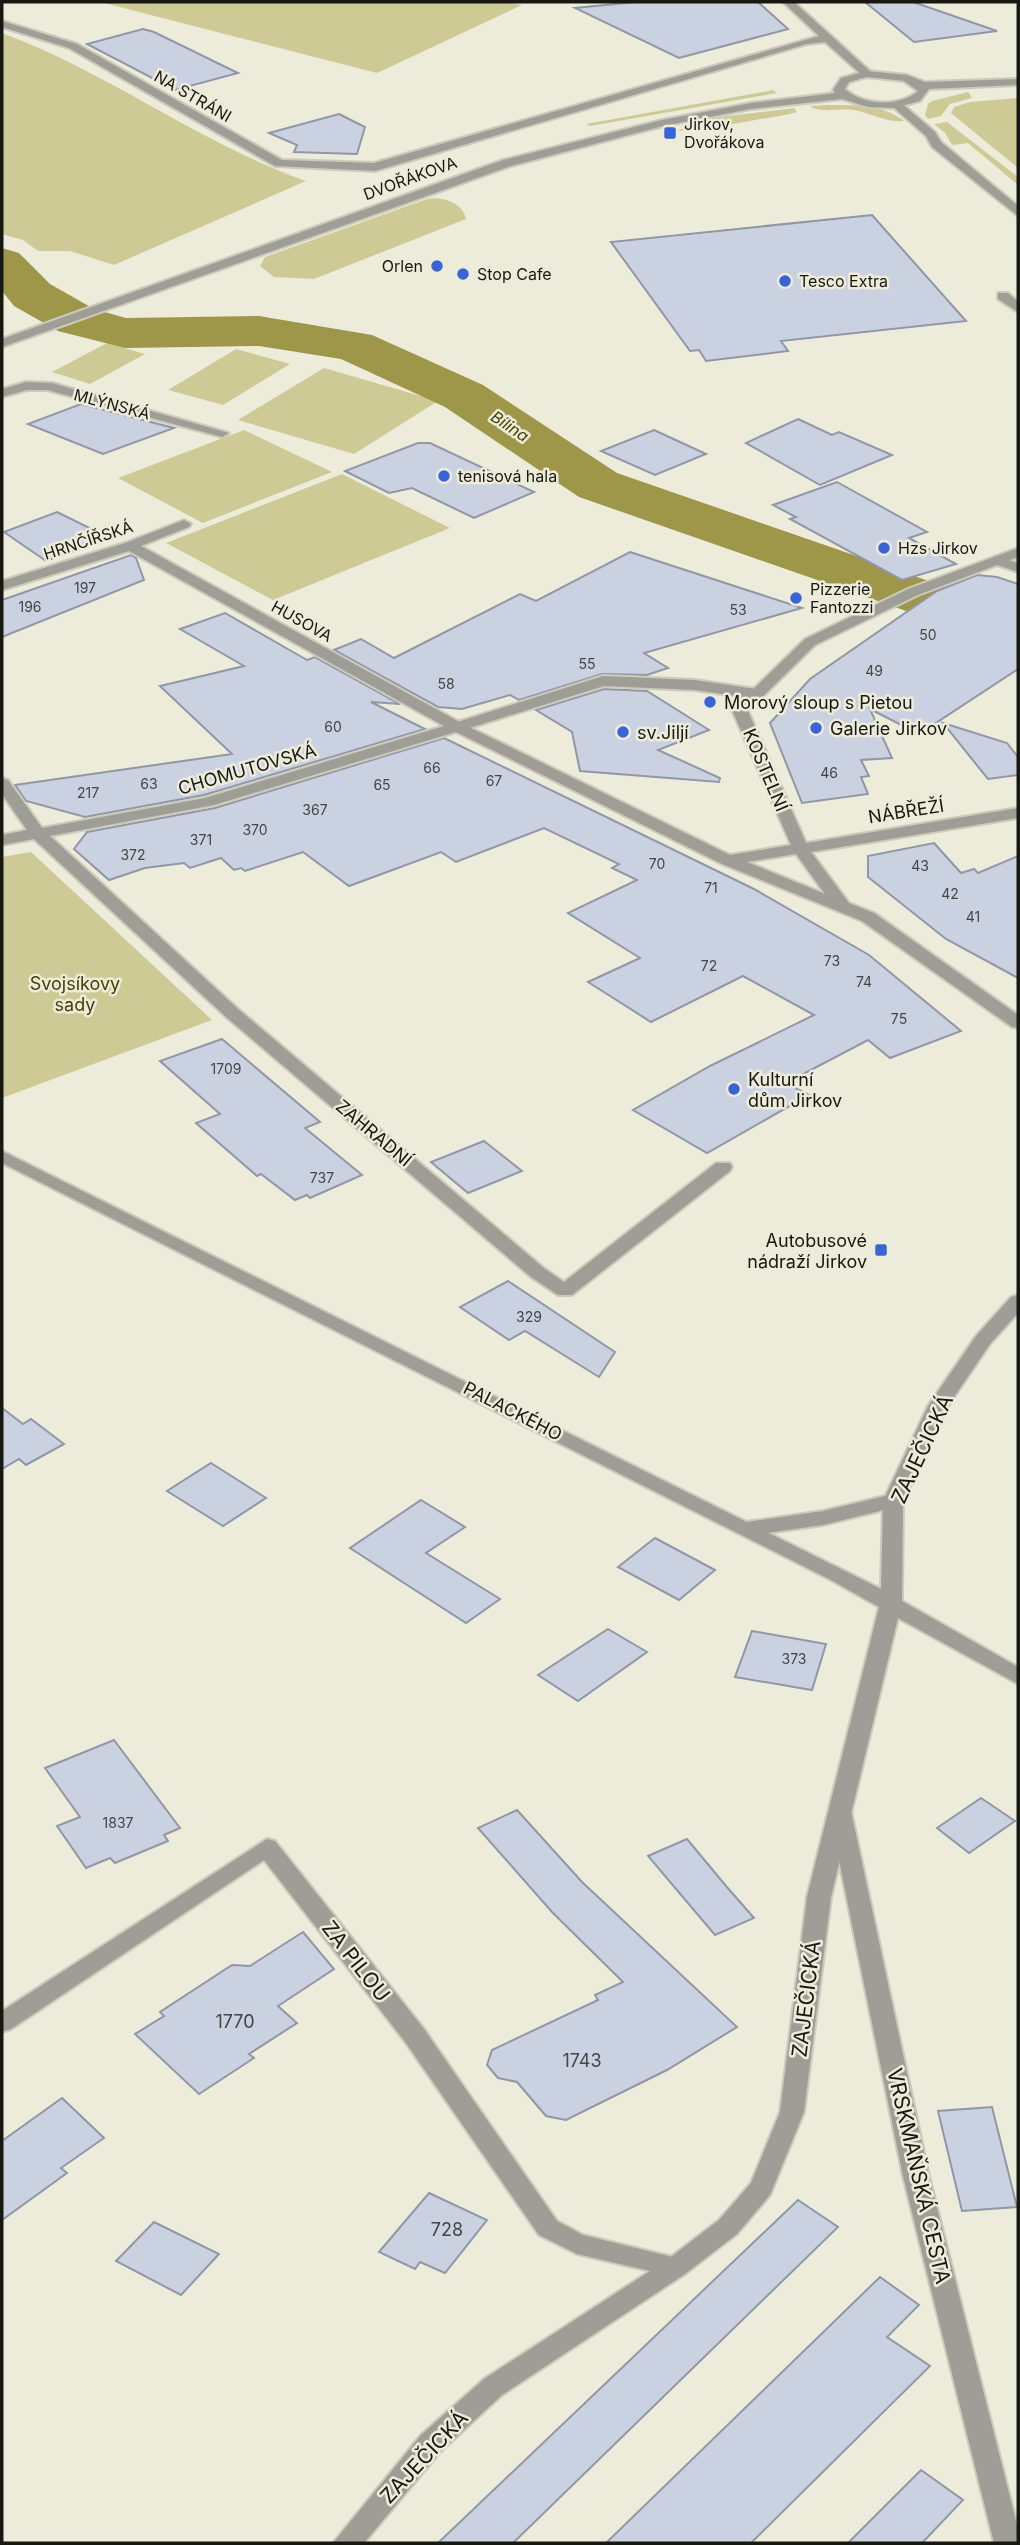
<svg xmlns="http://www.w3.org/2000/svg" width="1020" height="2545" viewBox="0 0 1020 2545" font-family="Inter,sans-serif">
  <rect width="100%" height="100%" fill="#edecdb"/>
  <g fill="#ceca96">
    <polygon points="100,2 507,2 522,5 377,73"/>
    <path d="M 2,33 C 108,72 199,143 306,181 L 114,265 L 70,251 L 38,251 L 23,240 L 2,234 Z"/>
    <polygon points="773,90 777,93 590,126 586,124"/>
    <polygon points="968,92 972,98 950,104 941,116 928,119 925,115 928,104 932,101"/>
    <polygon points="1018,98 1018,168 951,113 954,107 970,102"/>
    <path d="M 827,105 C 853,105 883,104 904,121 C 887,123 871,113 854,110 C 840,108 822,114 810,106 Z"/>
    <polygon points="794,108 797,112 790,114 704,129 677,131 712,118"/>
    <polygon points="947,122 1018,177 1018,185 968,143 952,145 945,133 934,124"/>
    <path d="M 427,199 C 442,196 463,203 466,219 L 314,279 L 274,277 L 260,266 L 265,257 Z"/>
    <polygon points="107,343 145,354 90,384 52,372"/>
    <polygon points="236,349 290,364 223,405 168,390"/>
    <polygon points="324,368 438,401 354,454 238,420"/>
    <polygon points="244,430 332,472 203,523 118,478"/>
    <polygon points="342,474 450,528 273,600 166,543"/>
    <polygon points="31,852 212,1020 2,1098 2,857"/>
  </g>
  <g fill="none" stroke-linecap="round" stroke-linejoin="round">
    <polygon fill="#9e974a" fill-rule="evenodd" points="2,248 19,253 50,284 94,309 126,318 259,316 372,335 483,385 617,473 1018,612 1018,650 579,497 445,407 341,359 259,346 125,348 58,331 14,306 2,291"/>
  </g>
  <g fill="#cad1e1" stroke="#9097a6" stroke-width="2">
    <polygon points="636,2 758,2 788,29 679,58 575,8"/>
    <polygon points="865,2 913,2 997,31 914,42"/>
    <polygon points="143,29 154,32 238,73 175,90 87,44"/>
    <polygon points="339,114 365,127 357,154 294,152 297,145 269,133"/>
    <polygon points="872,215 966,321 781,341 788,351 706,361 699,350 690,351 611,242"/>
    <polygon points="81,404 174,428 103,454 28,424"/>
    <polygon points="798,419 832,435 839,432 892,455 820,485 746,443"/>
    <polygon points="654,430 706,454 655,475 601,451"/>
    <polygon points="418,443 430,443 534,492 474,518 412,488 389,493 345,471"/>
    <polygon points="837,482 927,532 909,538 956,564 902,580 790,519 796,517 773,505"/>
    <polygon points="57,512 110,538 46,561 4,532"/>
    <polygon points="630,552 802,608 644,653 668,668 647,675 602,674 519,700 510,695 462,709 438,707 334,650 361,639 394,658 520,594 536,601"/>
    <polygon points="131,555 136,558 144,580 2,637 2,600"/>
    <polygon points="977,575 997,577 1018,584 1018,669 919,734 870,709 892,758 861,760 869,776 861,777 868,794 802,803 770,723 810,679 937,591"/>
    <polygon points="225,613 307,660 315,657 400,704 371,702 425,729 204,795 85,817 26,801 15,785 232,754 160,686 244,666 180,629"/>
    <polygon points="604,689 647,691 709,730 658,750 720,778 719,782 580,771 572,732 536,710"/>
    <polygon points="943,723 1007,743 1018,757 1018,775 988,779"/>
    <polygon points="444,738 754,889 869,955 961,1031 890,1058 868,1040 786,1083 809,1095 707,1153 633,1110 710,1066 814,1015 743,976 651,1022 588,982 640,958 568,913 637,880 612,868 619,864 544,828 456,862 441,852 349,886 303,852 245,871 241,868 234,870 221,858 190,868 184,863 145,868 109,880 74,849 87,832 215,808"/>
    <polygon points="934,843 961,873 974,869 978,873 1018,856 1018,978 946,939 868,877 868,856"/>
    <polygon points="222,1039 320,1122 305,1128 362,1175 310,1198 307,1195 295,1200 261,1174 257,1176 196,1123 220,1114 160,1061"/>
    <polygon points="484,1141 522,1171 468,1193 431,1162"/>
    <polygon points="508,1281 615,1352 599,1377 525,1331 509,1340 460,1307"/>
    <polygon points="2,1408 23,1424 31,1419 64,1444 26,1465 19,1459 2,1469"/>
    <polygon points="211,1463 266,1498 223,1526 167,1491"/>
    <polygon points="421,1500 465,1527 426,1553 500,1599 466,1623 350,1548"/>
    <polygon points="655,1538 715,1570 679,1600 618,1567"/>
    <polygon points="608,1629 647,1652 578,1701 538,1675"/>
    <polygon points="752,1631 826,1644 812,1690 735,1677"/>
    <polygon points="114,1740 180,1828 164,1835 168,1841 115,1863 110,1858 86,1868 57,1826 80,1817 45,1768"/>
    <polygon points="981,1798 1015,1821 969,1853 937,1828"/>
    <polygon points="517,1810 582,1882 737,2027 667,2070 566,2120 546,2116 517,2082 498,2078 487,2065 492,2050 598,2000 595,1995 623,1982 552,1912 478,1828"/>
    <polygon points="687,1839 726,1886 754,1918 715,1935 648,1856"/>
    <polygon points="303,1932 334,1969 278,2006 297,2023 249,2054 254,2058 199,2094 135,2034 164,2016 160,2012 232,1965 250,1966"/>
    <polygon points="62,2098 104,2138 61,2168 67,2173 2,2220 2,2141"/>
    <polygon points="992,2107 1017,2207 962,2211 938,2111"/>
    <polygon points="429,2193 487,2220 445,2273 420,2262 415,2269 379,2252"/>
    <polygon points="798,2200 838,2227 513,2543 438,2543"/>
    <polygon points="154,2222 219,2254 181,2295 116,2261"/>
    <polygon points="880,2277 919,2305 887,2337 930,2366 751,2543 606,2543"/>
    <polygon points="921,2470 963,2500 922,2543 848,2543"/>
  </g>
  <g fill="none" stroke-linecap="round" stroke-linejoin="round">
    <defs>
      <g id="pedestrian">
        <polygon points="996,556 1018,563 1018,572 991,563 989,560"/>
        <polygon points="603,676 695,680 756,689 764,694 756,699 695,690 604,686 463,730 457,732 449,727 451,724"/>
      </g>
      <g id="minor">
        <polygon points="783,2 794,2 871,72 871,76 863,76 825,42 807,44 375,171 275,166 69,48 2,27 2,21 77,44 282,160 374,163 819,36"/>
        <polygon points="892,102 900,102 935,132 941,142 1018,206 1018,216 932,147 926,136 892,106"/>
        <polygon points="998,293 1008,293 1018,302 1018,312 998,299"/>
        <polygon points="26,382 52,383 229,433 222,437 47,390 27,390 2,397 2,389"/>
        <path d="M 184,520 L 191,524 L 189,527 L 141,546 L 463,724 L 730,855 L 791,845 L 732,710 L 735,707 L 805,639 L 908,589 L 1018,548 L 1018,557 L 918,595 L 815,645 L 748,711 L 806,843 L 1018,808 L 1018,818 L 811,852 L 849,903 L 874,913 L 1018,1015 L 1018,1028 L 1012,1027 L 862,921 L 722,864 L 456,732 L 214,805 L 50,836 L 237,1008 L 545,1269 L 564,1282 L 716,1163 L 730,1163 L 732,1167 L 730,1171 L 572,1295 L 558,1295 L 531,1277 L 225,1016 L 34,839 L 2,845 L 2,835 L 27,830 L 2,794 L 2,778 L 8,780 L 42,828 L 205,798 L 444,726 L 129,551 L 2,590 L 2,581 L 125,543 ZM 796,854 L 825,894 L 747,862 Z"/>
        <polygon points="893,1494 900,1496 903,1501 900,1506 823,1525 746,1536 736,1529 746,1522 823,1511"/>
        <polygon points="840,1803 848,1805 851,1811 929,2176 1018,2529 1018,2543 994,2543 903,2176 829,1811 832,1805"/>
        <polygon points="267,1839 275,1841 424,2029 557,2221 583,2235 685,2260 689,2267 685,2274 676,2277 577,2254 539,2235 406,2043 264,1860 11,2029 2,2032 2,2011"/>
      </g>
      <g id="tertiary">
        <path d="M 867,71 L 907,75 L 925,82 L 1018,79 L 1018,85 L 929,89 L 920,101 L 894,108 L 868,107 L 842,99 L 751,109 L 663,126 L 511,166 L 2,347 L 2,339 L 503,160 L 662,120 L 751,103 L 835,93 L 833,90 L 841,78 ZM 867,77 L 904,81 L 918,91 C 899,107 864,106 845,89 L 849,82 Z"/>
        <polygon points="2,1151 881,1589 883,1501 928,1406 976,1336 1011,1297 1018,1295 1018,1313 990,1344 948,1406 903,1501 902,1601 1018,1667 1018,1684 898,1618 831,1897 804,2112 770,2195 737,2234 685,2274 502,2395 441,2451 364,2543 333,2543 421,2435 484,2379 667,2260 719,2220 751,2183 780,2112 807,1897 879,1607 831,1580 2,1163"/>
      </g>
    </defs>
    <use href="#pedestrian" stroke="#cbcabb" stroke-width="4"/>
    <use href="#minor" stroke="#cbcabb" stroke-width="4"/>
    <use href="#tertiary" stroke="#cbcabb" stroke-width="4"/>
    <use href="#pedestrian" fill="#9e9e97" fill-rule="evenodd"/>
    <use href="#minor" fill="#9e9e97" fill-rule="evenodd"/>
    <use href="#tertiary" fill="#9e9e97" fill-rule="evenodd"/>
  </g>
  <g fill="#3864d5" stroke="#edecdb" stroke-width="2.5">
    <rect x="663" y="126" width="14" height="14" rx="3.5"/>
    <circle cx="437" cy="266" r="7"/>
    <circle cx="463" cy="274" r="7"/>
    <circle cx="785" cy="281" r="7"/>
    <circle cx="444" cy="476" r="7"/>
    <circle cx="884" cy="548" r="7"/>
    <circle cx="796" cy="598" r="7"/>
    <circle cx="710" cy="702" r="7"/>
    <circle cx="816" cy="728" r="7"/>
    <circle cx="623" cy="732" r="7"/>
    <circle cx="734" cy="1089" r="7"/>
    <rect x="874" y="1243" width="14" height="14" rx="3.5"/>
  </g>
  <g text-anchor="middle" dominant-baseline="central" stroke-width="5" stroke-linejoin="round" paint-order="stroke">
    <g font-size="14" fill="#444646">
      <text x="85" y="587">197</text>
      <text x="30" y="606">196</text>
      <text x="738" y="609">53</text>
      <text x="928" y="634">50</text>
      <text x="587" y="663">55</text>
      <text x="874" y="670">49</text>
      <text x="446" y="683">58</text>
      <text x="333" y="726">60</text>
      <text x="432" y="767">66</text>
      <text x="829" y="772">46</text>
      <text x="494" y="780">67</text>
      <text x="149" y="783">63</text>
      <text x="382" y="784">65</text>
      <text x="88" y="792">217</text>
      <text x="315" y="809">367</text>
      <text x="255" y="829">370</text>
      <text x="201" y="839">371</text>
      <text x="133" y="854">372</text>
      <text x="657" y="863">70</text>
      <text x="920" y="865">43</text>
      <text x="711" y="887">71</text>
      <text x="950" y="893">42</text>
      <text x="973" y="916">41</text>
      <text x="832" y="960">73</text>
      <text x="709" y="965">72</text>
      <text x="864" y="981">74</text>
      <text x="899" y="1018">75</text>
      <text x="226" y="1068">1709</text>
      <text x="322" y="1177">737</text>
      <text x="529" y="1316">329</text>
      <text x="794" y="1658">373</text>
      <text x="118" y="1822">1837</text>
    </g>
    <g font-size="16" fill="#181812" stroke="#edecdb">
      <text transform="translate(193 96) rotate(30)">NA STRÁNI</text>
      <text transform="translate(410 178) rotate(-20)">DVOŘÁKOVA</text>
      <text transform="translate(112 404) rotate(15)">MLÝNSKÁ</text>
      <text transform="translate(88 540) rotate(-18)">HRNČÍŘSKÁ</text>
      <text transform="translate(302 621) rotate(29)">HUSOVA</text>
    </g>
    <g font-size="16" fill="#181812" stroke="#edecdb" text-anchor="start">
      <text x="684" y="124">Jirkov,<tspan x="684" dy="18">Dvořákova</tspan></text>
      <text x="423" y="266" text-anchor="end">Orlen</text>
      <text x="477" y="274">Stop Cafe</text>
      <text x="799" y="281">Tesco Extra</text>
      <text x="458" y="476">tenisová hala</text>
      <text x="898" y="548">Hzs Jirkov</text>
      <text x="810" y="589">Pizzerie<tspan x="810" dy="18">Fantozzi</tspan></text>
    </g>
    <g font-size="16" font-style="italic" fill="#464100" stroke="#edecdb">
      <text transform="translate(510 426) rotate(34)">Bílina</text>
    </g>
    <g font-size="18" fill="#181812" stroke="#edecdb" text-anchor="start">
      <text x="724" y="702">Morový sloup s Pietou</text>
      <text x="830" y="728">Galerie Jirkov</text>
      <text x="637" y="732">sv.Jiljí</text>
      <text x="748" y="1079">Kulturní<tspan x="748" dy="21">dům Jirkov</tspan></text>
      <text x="867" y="1240" text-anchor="end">Autobusové<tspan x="867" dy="21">nádraží Jirkov</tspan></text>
    </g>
    <g font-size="18" fill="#181812" stroke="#edecdb">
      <text transform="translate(247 769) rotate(-16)">CHOMUTOVSKÁ</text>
      <text transform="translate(766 770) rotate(67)">KOSTELNÍ</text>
      <text transform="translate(906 811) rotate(-9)">NÁBŘEŽÍ</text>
      <text transform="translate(374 1133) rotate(40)">ZAHRADNÍ</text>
      <text transform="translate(513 1411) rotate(27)">PALACKÉHO</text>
    </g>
    <g font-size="18" fill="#453f00" stroke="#edecdb">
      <text x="75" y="983">Svojsíkovy<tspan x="75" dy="21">sady</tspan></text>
    </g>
    <g font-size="18" fill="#444646">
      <text x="235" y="2021">1770</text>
      <text x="582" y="2060">1743</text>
      <text x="447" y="2229">728</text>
    </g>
    <g font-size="21" fill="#181812" stroke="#edecdb">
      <text transform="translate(922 1449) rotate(-65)">ZAJEČICKÁ</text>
      <text transform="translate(356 1961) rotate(52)">ZA PILOU</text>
      <text transform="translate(806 1999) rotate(-83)">ZAJEČICKÁ</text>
      <text transform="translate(919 2176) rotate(77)">VRSKMAŇSKÁ CESTA</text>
      <text transform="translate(424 2457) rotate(-47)">ZAJEČICKÁ</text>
    </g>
  </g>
  <rect width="1020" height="2545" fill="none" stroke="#181812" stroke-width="7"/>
</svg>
